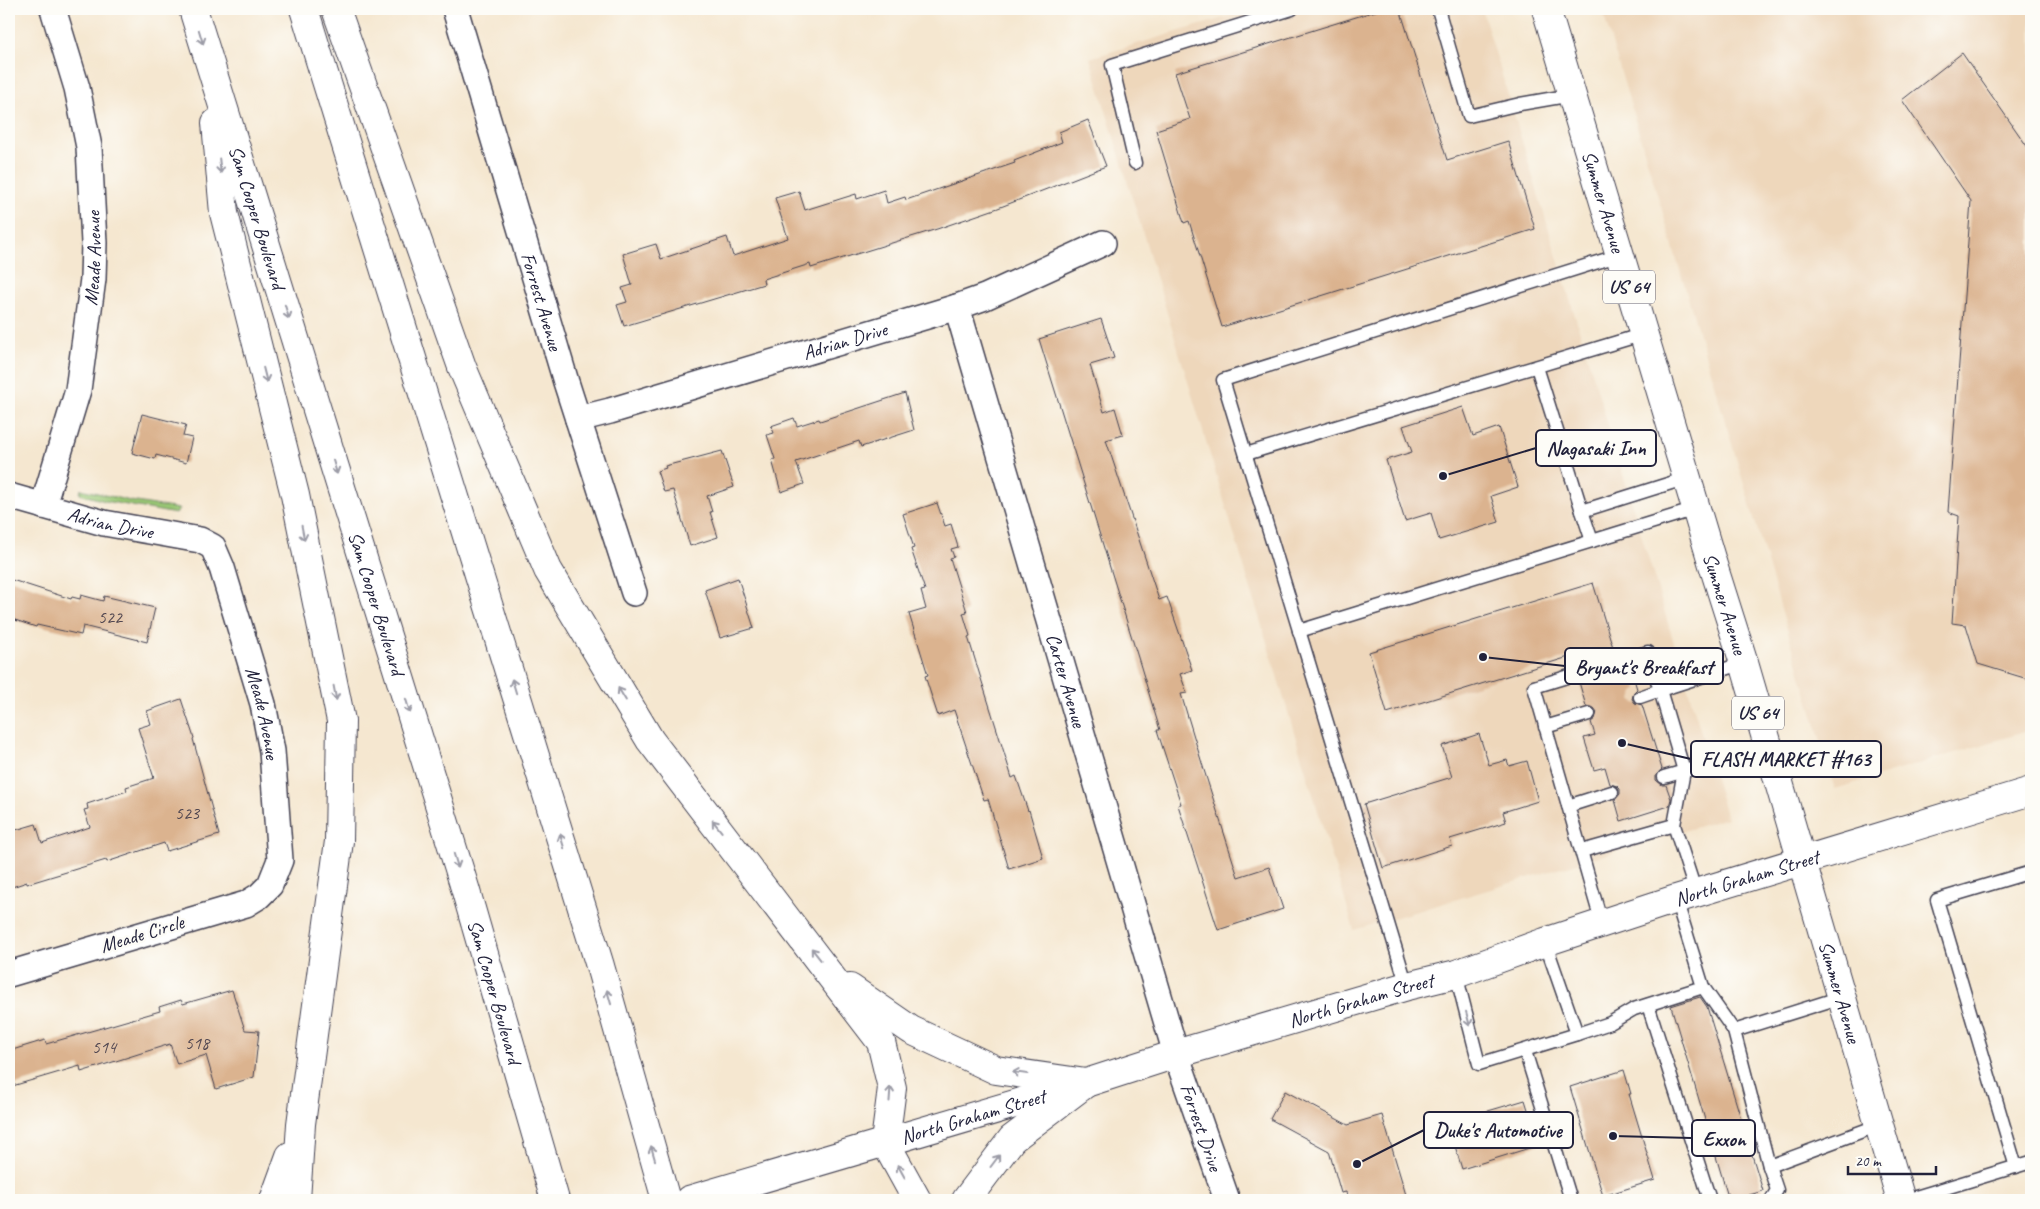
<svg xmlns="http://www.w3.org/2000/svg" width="2040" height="1209" viewBox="0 0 2040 1209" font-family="Caveat,sans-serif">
  <rect width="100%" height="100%" fill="#fdfcf7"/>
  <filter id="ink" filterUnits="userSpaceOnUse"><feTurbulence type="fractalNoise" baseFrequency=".02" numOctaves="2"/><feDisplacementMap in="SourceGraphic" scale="10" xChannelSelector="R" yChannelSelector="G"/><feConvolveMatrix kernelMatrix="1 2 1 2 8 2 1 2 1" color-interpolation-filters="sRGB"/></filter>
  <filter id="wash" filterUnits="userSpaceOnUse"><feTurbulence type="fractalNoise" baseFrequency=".0096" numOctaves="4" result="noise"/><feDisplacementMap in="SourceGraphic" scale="20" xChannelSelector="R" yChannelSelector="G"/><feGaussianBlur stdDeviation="1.12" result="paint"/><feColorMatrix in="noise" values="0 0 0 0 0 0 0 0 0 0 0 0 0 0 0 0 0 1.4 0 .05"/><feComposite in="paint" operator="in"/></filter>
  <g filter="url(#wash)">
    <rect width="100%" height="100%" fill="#f5e7d0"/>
    <g fill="#eed7bb">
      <polygon points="1254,9 1482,9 1727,818 1354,930 1090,58"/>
      <polygon points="1602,9 2031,9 2031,730 1835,789"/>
    </g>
    <polygon fill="#9ac775" stroke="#5e7458" points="81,489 130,501 179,509 176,514 105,501 80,494"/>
    <g id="blocks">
      <g fill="#dbb38f">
        <polygon points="1382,9 1400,9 1447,160 1508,141 1535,229 1222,327 1189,221 1184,223 1156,130 1190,119 1175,73"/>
        <polygon points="1962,53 2031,152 2031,459 2029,499 2031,499 2031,680 1978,664 1966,625 1952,623 1959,516 1948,512 1971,201 1902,100"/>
        <polygon points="1088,120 1106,166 998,208 937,229 811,268 810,264 763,279 764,284 624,326 617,305 627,302 622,288 632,285 623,254 656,244 661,259 727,237 733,256 788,238 775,198 799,191 805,210 856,194 857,199 884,190 887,203 905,197 906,200 1015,163 1014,161 1062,142 1059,132"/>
        <polygon points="1101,319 1114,358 1090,365 1104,412 1115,408 1123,435 1106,440 1159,600 1167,597 1192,670 1180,674 1187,693 1181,694 1204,770 1238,877 1269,867 1283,909 1218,930 1178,805 1181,804 1157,730 1160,730 1140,664 1039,339"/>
        <polygon points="905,393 914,430 861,447 859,441 796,462 804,484 781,492 772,460 775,459 767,435 774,433 771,426 794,418 797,426 819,419 820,421"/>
        <polygon points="1463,407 1473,436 1499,427 1518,487 1491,496 1499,522 1439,540 1431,513 1405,521 1386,460 1412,452 1403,426"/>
        <polygon points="142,414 186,425 183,436 192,438 186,463 156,455 155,459 132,453"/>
        <polygon points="722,451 734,487 707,496 712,512 710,512 718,537 690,546 673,490 664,492 657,471 666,468 665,466"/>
        <polygon points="937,503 945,526 951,524 958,547 951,549 954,557 950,558 967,612 963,613 970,636 968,637 1012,778 1016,776 1028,811 1029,810 1043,858 1009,869 988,799 984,800 954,710 938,716 925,676 928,675 909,614 926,609 921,591 925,590 911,549 914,548 903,514"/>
        <polygon points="738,578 754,628 720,638 705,590"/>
        <polygon points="9,579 71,599 72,597 80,599 81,595 103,601 104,596 155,608 147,642 83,626 81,635 37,625 36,627 9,618"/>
        <polygon points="1593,583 1615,654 1575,666 1572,656 1387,713 1369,652"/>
        <polygon points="1630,666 1637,689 1634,692 1632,699 1635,703 1642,705 1662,769 1656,775 1656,780 1662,785 1666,785 1671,799 1669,806 1621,821 1615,800 1620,794 1620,789 1617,786 1610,784 1605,767 1594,770 1584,738 1595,735 1591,722 1595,719 1597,712 1594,708 1586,706 1579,682"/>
        <polygon points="181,699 194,738 193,739 219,835 167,851 164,843 107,862 106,860 27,884 27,882 9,888 9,832 36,824 42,843 90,827 84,810 88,809 87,804 127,791 126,787 154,778 138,728 151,724 147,711"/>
        <polygon points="1479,734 1489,765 1507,760 1509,766 1527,761 1538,801 1503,812 1506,822 1450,839 1452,846 1383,868 1364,804 1452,777 1442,746"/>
        <polygon points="232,990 245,1030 259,1031 254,1077 216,1089 206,1055 177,1064 170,1044 81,1072 80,1066 9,1087 9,1051 45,1040 46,1044 160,1011 159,1007 181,1000 183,1004"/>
        <polygon points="1700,997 1707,1007 1763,1191 1732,1200 1729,1200 1671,1006"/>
        <polygon points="1624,1070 1631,1094 1629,1094 1655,1180 1603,1196 1570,1087"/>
        <polygon points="1285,1091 1348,1125 1382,1115 1406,1195 1390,1200 1348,1200 1346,1192 1341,1193 1329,1151 1270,1119"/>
        <polygon points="1525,1100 1539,1145 1462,1169 1448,1123"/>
      </g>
    </g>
  </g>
  <g filter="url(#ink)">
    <use href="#blocks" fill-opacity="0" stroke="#424051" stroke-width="1"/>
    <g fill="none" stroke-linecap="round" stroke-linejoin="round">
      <defs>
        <g id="lane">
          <polyline points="1438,9 1469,116 1520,104 1572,95"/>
          <polyline points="1135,163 1112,65 1292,9"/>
          <polyline points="1537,367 1582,511 1687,478"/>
          <polyline points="1246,454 1644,334"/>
          <polyline points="1582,511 1592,541"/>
          <polyline points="1299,631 1696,509"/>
          <polyline points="1640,697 1660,690 1684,771 1674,825"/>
          <polyline points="1545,727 1589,714"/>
          <polyline points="1664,777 1768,747"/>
          <polyline points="1568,806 1612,792"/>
          <polyline points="1582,851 1674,825 1696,893"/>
          <polyline points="1602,924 1534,687 1648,652 1660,690 1744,663"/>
          <polyline points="1456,974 1479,1064 1577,1034 1545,942"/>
          <polyline points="1407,986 1223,380 1620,255"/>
          <polyline points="1703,987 1734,1031"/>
          <polyline points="1842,997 1734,1031 1769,1166 1879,1125"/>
          <polyline points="1648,1005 1710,1200"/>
          <polyline points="1577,1034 1610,1023 1634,1009 1703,987 1676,899"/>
          <polyline points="1525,1051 1571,1200"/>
          <polyline points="1769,1166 1777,1190 1771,1200"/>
          <polyline points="2016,1167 1937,900 2031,872"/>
          <polyline points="1906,1200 2031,1162"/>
        </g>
        <g id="street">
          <path id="s1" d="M 455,9 L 566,382 L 634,593"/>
          <path id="s2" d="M 957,307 L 1176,1054 L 1227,1200"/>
          <path id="s3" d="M 578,419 L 610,411 L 957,307 L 985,297 L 1103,243"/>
          <path id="s4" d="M 9,496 L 104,523 L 200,540 L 213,547 L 222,568 L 263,704 L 272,751 L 280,860 L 270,885 L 259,896 L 246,904 L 9,974"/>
          <path id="s5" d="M 43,506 L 78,390 L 93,279 L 94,243 L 89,147 L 77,88 L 53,9"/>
        </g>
        <g id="secondary">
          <path id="s6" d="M 689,1200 L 1086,1083 L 1176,1054 L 1407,986 L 1456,974 L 1545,942 L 1676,899 L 2031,791"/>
        </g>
        <g id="primary">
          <path id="s7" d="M 1546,9 L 1713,565 L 1744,663 L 1901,1200"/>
        </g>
        <g id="highway">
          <path id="s8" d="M 193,9 L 465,888 L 555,1200"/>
          <polyline points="304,9 600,966 666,1200"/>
          <polyline points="336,9 462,367 548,570 650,740 881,1042 892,1088 885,1142 917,1200"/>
          <polyline points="216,123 224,213 295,495 341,721 339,841 301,1124 296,1200"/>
          <polyline points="850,988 911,1030 996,1070 1086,1083"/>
          <polyline points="274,1200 290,1156"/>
          <polyline points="966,1200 1012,1139 1086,1083"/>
        </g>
      </defs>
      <use href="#lane" stroke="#424051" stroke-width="15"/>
      <use href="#street" stroke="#424051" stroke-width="28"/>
      <use href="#secondary" stroke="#424051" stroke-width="30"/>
      <use href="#primary" stroke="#424051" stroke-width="30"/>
      <use href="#highway" stroke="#424051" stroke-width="30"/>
      <use href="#lane" stroke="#fff" stroke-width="12"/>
      <use href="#street" stroke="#fff" stroke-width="25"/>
      <use href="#secondary" stroke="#fff" stroke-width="28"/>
      <use href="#primary" stroke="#fff" stroke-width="28"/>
      <use href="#highway" stroke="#fff" stroke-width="28"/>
    </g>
    <defs><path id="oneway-shaft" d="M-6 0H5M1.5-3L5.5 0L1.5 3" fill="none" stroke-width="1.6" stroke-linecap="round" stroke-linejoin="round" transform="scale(1.25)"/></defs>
    <g stroke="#9c9ca7">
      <use href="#oneway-shaft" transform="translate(201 37) rotate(73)"/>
      <use href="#oneway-shaft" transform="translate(220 166) rotate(84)"/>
      <use href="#oneway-shaft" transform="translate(287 312) rotate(73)"/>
      <use href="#oneway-shaft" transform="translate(265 375) rotate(76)"/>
      <use href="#oneway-shaft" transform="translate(335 467) rotate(73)"/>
      <use href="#oneway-shaft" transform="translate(303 533) rotate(79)"/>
      <use href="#oneway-shaft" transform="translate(514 686) rotate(-107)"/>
      <use href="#oneway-shaft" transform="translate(335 693) rotate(79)"/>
      <use href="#oneway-shaft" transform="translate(622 694) rotate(-121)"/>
      <use href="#oneway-shaft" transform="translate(408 706) rotate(73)"/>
      <use href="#oneway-shaft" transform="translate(717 826) rotate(-128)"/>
      <use href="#oneway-shaft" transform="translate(562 841) rotate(-107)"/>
      <use href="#oneway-shaft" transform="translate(456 861) rotate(73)"/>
      <use href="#oneway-shaft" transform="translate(816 954) rotate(-128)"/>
      <use href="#oneway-shaft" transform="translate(609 997) rotate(-106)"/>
      <use href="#oneway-shaft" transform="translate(1468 1019) rotate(75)"/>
      <use href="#oneway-shaft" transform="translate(1020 1073) rotate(-172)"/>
      <use href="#oneway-shaft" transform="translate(890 1094) rotate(-86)"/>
      <use href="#oneway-shaft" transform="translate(653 1153) rotate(-106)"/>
      <use href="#oneway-shaft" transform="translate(995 1161) rotate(-53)"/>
      <use href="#oneway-shaft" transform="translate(901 1171) rotate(-119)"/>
    </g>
  </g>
  <g text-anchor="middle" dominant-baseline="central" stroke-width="5" stroke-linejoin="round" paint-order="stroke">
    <g font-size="18" fill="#504650">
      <text x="110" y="617">522</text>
      <text x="187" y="813">523</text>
      <text x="197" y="1043">518</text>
      <text x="104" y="1047">514</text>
    </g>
    <g fill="#fdfcf7" stroke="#646373" stroke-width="1">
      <rect x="1603" y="270.5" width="52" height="33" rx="4"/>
      <rect x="1732" y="696.5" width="52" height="33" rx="4"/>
    </g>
    <g font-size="19" font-weight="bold" fill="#22223b">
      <text x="1629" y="287">US 64</text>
      <text x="1758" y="713">US 64</text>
    </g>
    <g font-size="20" fill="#22223b" stroke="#fdfcf7">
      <text stroke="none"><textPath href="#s7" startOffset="201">Summer Avenue</textPath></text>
      <text stroke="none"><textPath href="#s8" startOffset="218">Sam Cooper Boulevard</textPath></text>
      <text stroke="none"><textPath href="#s5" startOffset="254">Meade Avenue</textPath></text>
      <text stroke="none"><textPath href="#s1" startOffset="305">Forrest Avenue</textPath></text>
      <text stroke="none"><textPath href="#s3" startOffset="278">Adrian Drive</textPath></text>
      <text stroke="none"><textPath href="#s4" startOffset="105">Adrian Drive</textPath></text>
      <text stroke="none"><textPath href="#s8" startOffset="622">Sam Cooper Boulevard</textPath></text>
      <text stroke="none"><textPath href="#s7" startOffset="621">Summer Avenue</textPath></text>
      <text stroke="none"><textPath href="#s2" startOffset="389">Carter Avenue</textPath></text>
      <text stroke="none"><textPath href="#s4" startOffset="385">Meade Avenue</textPath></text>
      <text stroke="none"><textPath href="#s6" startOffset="1106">North Graham Street</textPath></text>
      <text transform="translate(142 934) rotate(-17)">Meade Circle</text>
      <text stroke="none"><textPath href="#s8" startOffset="1028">Sam Cooper Boulevard</textPath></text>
      <text stroke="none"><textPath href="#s7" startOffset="1026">Summer Avenue</textPath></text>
      <text stroke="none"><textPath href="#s6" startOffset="701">North Graham Street</textPath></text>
      <text stroke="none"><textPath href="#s6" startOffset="296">North Graham Street</textPath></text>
      <text stroke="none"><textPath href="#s2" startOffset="856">Forrest Drive</textPath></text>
    </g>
  </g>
  <path fill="none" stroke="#22223b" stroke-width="2" d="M1443 476L1536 448M1483 657L1565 666M1622 743L1691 759M1357 1164L1424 1130M1613 1136L1692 1138"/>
  <g fill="#22223b" stroke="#fdfcf7" stroke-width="2">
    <circle cx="1443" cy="476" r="5"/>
    <circle cx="1483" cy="657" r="5"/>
    <circle cx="1622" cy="743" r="5"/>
    <circle cx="1357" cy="1164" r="5"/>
    <circle cx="1613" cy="1136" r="5"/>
  </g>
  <g fill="#fdfcf7" stroke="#22223b" stroke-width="2">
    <rect x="1536" y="430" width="120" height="36" rx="5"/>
    <rect x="1565" y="648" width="158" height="36" rx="5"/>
    <rect x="1691" y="741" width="190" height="36" rx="5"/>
    <rect x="1424" y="1112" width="149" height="36" rx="5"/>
    <rect x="1692" y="1120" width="63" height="36" rx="5"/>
  </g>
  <g font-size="21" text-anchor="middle" font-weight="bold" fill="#22223b">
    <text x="1596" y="455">Nagasaki Inn</text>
    <text x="1644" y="674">Bryant's Breakfast</text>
    <text x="1786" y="766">FLASH MARKET #163</text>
    <text x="1498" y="1137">Duke's Automotive</text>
    <text x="1724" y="1146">Exxon</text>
  </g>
  <rect width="2040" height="1209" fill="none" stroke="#fdfcf7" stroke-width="30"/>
  <path d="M1848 1166v8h88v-8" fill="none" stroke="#22223b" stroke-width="2.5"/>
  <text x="1855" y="1166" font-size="15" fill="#22223b" stroke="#fdfcf7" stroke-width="4" paint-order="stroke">20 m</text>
</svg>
